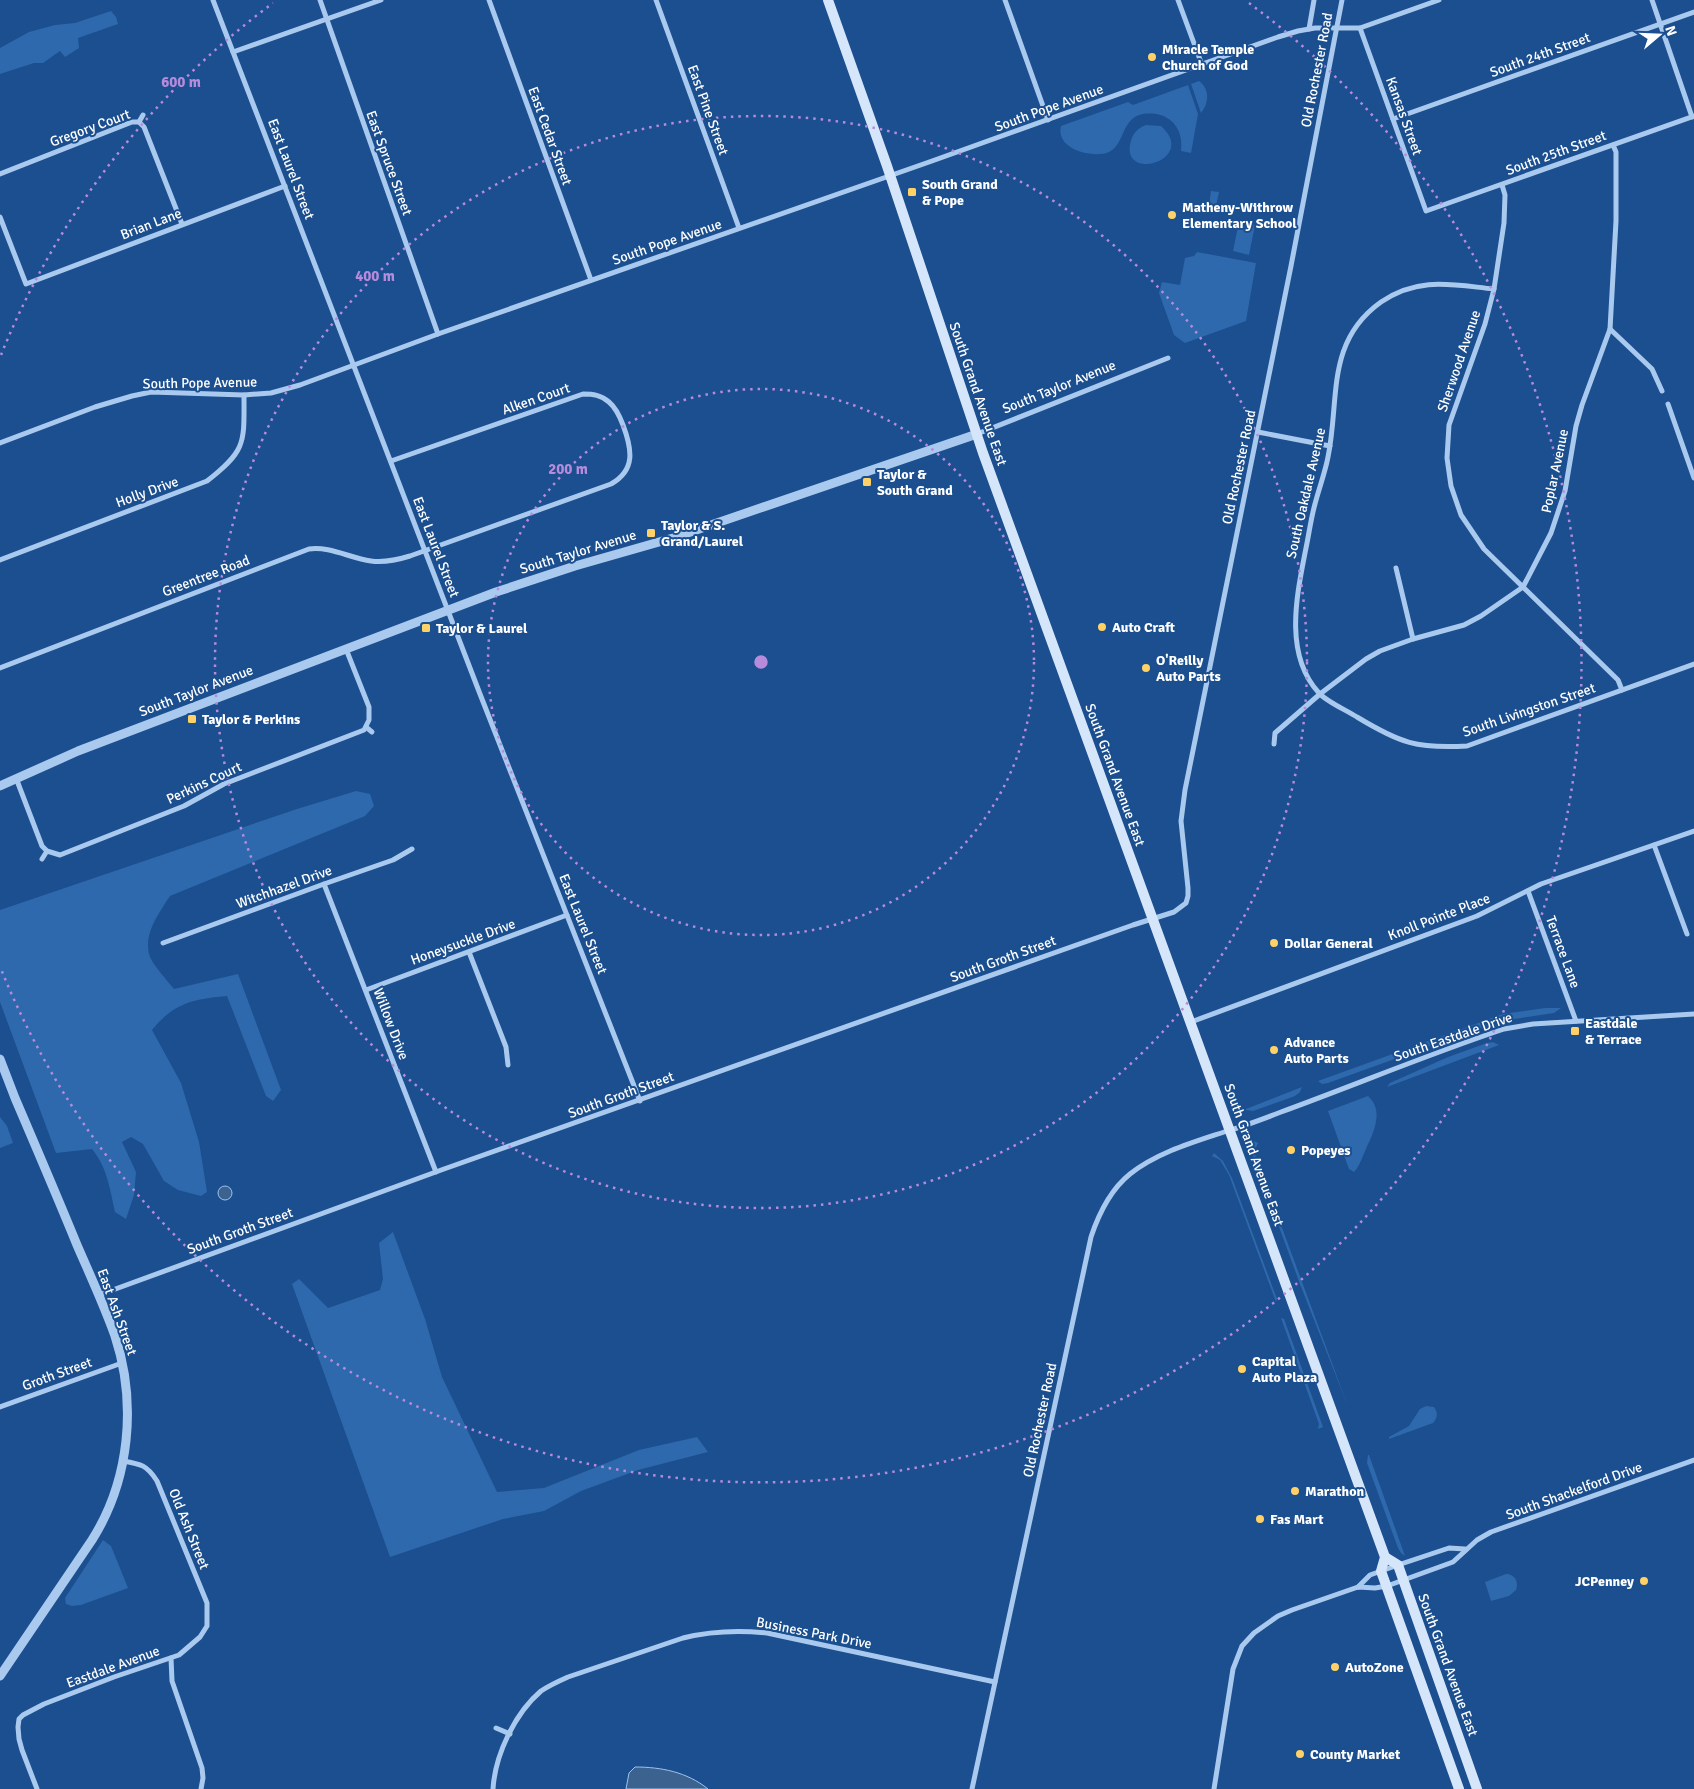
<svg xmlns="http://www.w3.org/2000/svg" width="1694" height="1789" viewBox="0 0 1694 1789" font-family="Signika,sans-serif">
  <rect width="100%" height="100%" fill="#1b4f8f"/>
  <g fill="#2e69ad">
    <polygon points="111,11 116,17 118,24 78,38 79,48 65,57 60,51 43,63 34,63 0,74 0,48 29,32 55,25 75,23"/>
    <path d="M 1199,81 C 1210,89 1209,103 1201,113 L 1191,84 Z"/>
    <path d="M 1188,85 L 1198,114 L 1191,153 L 1181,151 C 1182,142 1181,133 1175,125 C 1171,119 1163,115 1156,114 C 1119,109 1128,143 1109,152 C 1099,157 1077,153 1069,146 C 1062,141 1059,134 1061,126 L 1128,102 L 1133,105 Z"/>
    <path d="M 1146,125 L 1161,126 C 1198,159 1124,182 1130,145 C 1132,134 1136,129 1146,125 Z"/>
    <polygon points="1211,191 1219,192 1216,206 1209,205"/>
    <polygon points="1239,222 1255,225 1249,255 1233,251"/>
    <polygon points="1197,252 1256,263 1246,321 1185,343 1174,335 1159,293 1162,282 1180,285 1185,258 1194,256"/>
    <path d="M 356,791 L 370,794 L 374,806 L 365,816 L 170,896 C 159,913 144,933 149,954 C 151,963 167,980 174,989 L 238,974 L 281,1090 L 273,1101 L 266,1096 L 227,996 C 193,999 174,1003 152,1030 L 181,1083 L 199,1142 L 207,1192 L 201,1196 L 178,1190 L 164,1181 L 143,1144 L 131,1137 L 122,1142 L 136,1172 L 134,1195 L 126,1219 L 115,1212 C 110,1189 107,1167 92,1149 L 56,1153 L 0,1002 L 0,910 L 297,809 Z"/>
    <polygon points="1545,1008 1561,1008 1554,1013 1500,1021 1328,1083 1322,1084 1318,1081 1503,1014"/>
    <polygon points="1493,1042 1499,1045 1387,1087 1390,1083 1448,1057 1487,1043"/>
    <polygon points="1302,1087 1300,1092 1295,1096 1253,1111 1246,1110 1246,1109"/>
    <path d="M 1368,1096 C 1385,1111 1373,1134 1365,1151 C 1362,1158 1359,1167 1354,1172 L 1349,1169 L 1328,1111 Z"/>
    <polygon points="0,1117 7,1126 13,1143 0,1148"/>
    <polygon points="1254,1141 1258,1143 1254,1152 1349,1409 1300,1284 1256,1164 1252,1152"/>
    <polygon points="1214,1153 1223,1161 1232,1178 1277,1299 1276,1302 1229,1175 1220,1160 1212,1156"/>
    <polygon points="393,1232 425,1319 442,1377 497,1492 544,1488 639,1450 697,1437 708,1452 638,1470 581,1491 544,1511 503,1519 390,1557 292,1284 299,1279 328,1308 380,1290 383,1279 379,1243"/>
    <polygon points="1281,1318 1284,1319 1323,1427 1318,1429 1319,1424"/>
    <path d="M 1426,1406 L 1434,1407 C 1438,1412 1438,1418 1433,1423 L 1389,1439 L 1389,1437 L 1409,1426 L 1420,1409 Z"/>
    <polygon points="1368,1455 1369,1455 1405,1556 1401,1553 1398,1548 1367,1463"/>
    <polygon points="103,1540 111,1546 128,1588 81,1605 72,1606 66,1604 65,1598"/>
    <path d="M 1506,1574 C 1515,1574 1519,1582 1516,1590 L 1509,1596 L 1491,1601 L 1485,1582 Z"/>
  </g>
  <g fill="#3c6290" stroke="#9cc4f0">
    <circle cx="225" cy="1193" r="7"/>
    <path d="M 635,1767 C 661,1767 687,1772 708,1789 L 626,1789 L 629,1773 Z"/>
  </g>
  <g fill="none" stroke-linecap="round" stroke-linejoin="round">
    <g stroke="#a9c9ee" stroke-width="5">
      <polyline points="213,0 480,694 640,1101"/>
      <polyline points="320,0 438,334"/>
      <polyline points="489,0 591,280"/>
      <polyline points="656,0 739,228"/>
      <polyline points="1005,0 1048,120"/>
      <polyline points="1178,0 1202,65"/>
      <polyline points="1652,0 1692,117"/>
      <polyline points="1360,28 1426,211 1694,116"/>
      <polyline points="1309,29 1314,0"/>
      <polyline points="233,52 381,0"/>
      <polyline points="1393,119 1694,12"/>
      <polyline points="139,122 143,115"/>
      <polyline points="0,174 132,122 139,122 144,127 182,224"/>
      <polyline points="1502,185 1505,195 1504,223 1494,289 1485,324 1449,425 1447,458 1451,486 1461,515 1484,549 1618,680 1622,690"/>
      <polyline points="0,217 26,284 285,186"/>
      <path d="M 1494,289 C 1453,285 1419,276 1381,302 C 1325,342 1340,399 1328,457 C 1325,473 1319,488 1315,504 C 1311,518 1309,534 1306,548 C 1297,594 1283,654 1319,693 C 1327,702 1346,710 1357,717 C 1400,743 1417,749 1467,746 L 1694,664"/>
      <polyline points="1610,329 1652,369 1662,391"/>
      <polyline points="1668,404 1694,478"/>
      <polyline points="1258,432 1330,446"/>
      <polyline points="977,434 1168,358"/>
      <polyline points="0,443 95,407 132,396 151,392 244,395 271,393 300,385 438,334 932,161 1278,37 1298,31 1315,28 1360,28 1439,0"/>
      <path d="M 0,560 L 207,481 C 247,450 244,442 244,395"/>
      <polyline points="1396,568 1413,639"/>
      <path d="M 0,668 L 309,549 C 329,546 350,558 371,561 C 384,563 397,560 410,556 L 611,484 C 636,470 632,449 623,425 C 620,417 616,408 609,402 C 601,395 593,394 583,394 L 391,461"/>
      <polyline points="366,727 372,732"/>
      <polyline points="1274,744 1275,733 1320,694 1366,659 1380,651 1413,639 1464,625 1481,616 1523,587 1551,533 1565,491 1576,426 1582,405 1610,329 1616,221 1616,152 1613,145"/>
      <polyline points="16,778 42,846 47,851 60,855 184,806 224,784 364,730 369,720 369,707 346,649"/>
      <polyline points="1654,845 1687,934"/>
      <polyline points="42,859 47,851"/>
      <polyline points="324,884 436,1172"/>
      <polyline points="1528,891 1576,1021"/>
      <polyline points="163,943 324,884 393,860 412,849"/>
      <polyline points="469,952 506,1047 508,1065"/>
      <polyline points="366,990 567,915"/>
      <polyline points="1191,1022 1477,916 1541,884 1694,831"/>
      <polyline points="99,1295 444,1169 1133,925 1174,912 1186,903 1188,896 1188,888 1181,821 1185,790 1291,266 1342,0"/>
      <polyline points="0,1407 122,1363"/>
      <polyline points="1358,1587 1370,1575 1398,1565 1449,1548 1465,1549"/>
      <polyline points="171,1658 172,1681 202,1768 203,1778 201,1789"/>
      <polyline points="496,1728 510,1734"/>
      <path d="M 37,1789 L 22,1750 L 19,1739 L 18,1727 L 19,1719 L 23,1715 L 44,1704 L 114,1677 L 179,1655 L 200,1637 L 207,1626 L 207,1603 L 157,1481 C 147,1465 141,1464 123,1461"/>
      <path d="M 493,1789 C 495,1755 515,1713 541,1691 C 550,1685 559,1681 568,1677 L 683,1638 C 711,1631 738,1630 767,1633 L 995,1682"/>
      <path d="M 972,1789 L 1091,1237 C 1099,1213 1110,1190 1130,1174 C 1158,1152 1194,1142 1227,1131 C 1245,1126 1263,1119 1281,1112 C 1355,1085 1429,1054 1504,1029 L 1533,1024 L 1694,1014"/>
      <polyline points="1214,1789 1233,1669 1242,1646 1254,1633 1278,1616 1292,1610 1358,1587 1375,1588 1387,1586 1453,1562 1477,1540 1491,1532 1694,1460"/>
    </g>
    <g stroke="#a9c9ee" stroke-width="9">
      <polyline points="0,786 78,751 496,592 575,566 673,538 977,434"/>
      <path d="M 0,1059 L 15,1098 C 36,1147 57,1196 77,1245 C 90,1275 104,1305 115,1336 C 137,1403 130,1480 92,1540 L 0,1676"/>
    </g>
    <g stroke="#d6e6fa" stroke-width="10">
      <polyline points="828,0 887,166 983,453 1385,1557 1381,1571 1459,1789"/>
      <polyline points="1385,1557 1398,1565 1477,1789"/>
    </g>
  </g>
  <g fill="none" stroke="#b68bdc" stroke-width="2.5" stroke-dasharray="2.5 5">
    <circle cx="761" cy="662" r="273"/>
    <circle cx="761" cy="662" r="546"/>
    <path d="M1 355A820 820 0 0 1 273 3M1249 3A820 820 0 1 1 1 969"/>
  </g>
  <g fill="#ffd166" stroke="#1b4f8f" stroke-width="2">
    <circle cx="1152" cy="57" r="5"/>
    <rect x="907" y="187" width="10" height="10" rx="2.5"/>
    <circle cx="1172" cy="215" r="5"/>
    <rect x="862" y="477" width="10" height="10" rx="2.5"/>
    <rect x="646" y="528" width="10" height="10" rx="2.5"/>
    <circle cx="1102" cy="627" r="5"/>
    <rect x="421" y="623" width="10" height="10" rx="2.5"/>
    <circle cx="1146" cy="668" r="5"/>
    <rect x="187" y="714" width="10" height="10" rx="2.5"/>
    <circle cx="1274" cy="943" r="5"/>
    <rect x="1570" y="1026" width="10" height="10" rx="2.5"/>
    <circle cx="1274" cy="1050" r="5"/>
    <circle cx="1291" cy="1150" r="5"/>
    <circle cx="1242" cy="1369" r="5"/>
    <circle cx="1295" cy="1491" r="5"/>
    <circle cx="1260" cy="1519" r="5"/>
    <circle cx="1644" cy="1581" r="5"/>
    <circle cx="1335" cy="1667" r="5"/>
    <circle cx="1300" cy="1754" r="5"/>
  </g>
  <g text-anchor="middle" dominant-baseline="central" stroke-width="4" stroke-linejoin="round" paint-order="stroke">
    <g font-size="14" font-weight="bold" fill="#fff" stroke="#1b4f8f" text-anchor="start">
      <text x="1162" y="49">Miracle Temple<tspan x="1162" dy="16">Church of God</tspan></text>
      <text x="922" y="184">South Grand<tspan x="922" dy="16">&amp; Pope</tspan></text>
      <text x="1182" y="207">Matheny-Withrow<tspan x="1182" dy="16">Elementary School</tspan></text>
      <text x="877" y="474">Taylor &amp;<tspan x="877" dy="16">South Grand</tspan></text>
      <text x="661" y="525">Taylor &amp; S.<tspan x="661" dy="16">Grand/Laurel</tspan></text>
      <text x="1112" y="627">Auto Craft</text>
      <text x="436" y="628">Taylor &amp; Laurel</text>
      <text x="1156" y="660">O'Reilly<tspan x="1156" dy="16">Auto Parts</tspan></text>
      <text x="202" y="719">Taylor &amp; Perkins</text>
      <text x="1284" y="943">Dollar General</text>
      <text x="1585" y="1023">Eastdale<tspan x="1585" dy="16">&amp; Terrace</tspan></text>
      <text x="1284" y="1042">Advance<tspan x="1284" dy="16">Auto Parts</tspan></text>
      <text x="1301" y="1150">Popeyes</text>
      <text x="1252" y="1361">Capital<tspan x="1252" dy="16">Auto Plaza</tspan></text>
      <text x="1305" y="1491">Marathon</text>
      <text x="1270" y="1519">Fas Mart</text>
      <text x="1634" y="1581" text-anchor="end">JCPenney</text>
      <text x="1345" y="1667">AutoZone</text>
      <text x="1310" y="1754">County Market</text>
    </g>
    <g font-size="14" fill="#fff" stroke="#1b4f8f">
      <text transform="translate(1540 55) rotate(-20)">South 24th Street</text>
      <text transform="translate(1317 70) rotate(-79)">Old Rochester Road</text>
      <text transform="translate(1049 108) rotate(-20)">South Pope Avenue</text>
      <text transform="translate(708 110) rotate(70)">East Pine Street</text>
      <text transform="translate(1404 116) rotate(70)">Kansas Street</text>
      <text transform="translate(90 128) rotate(-20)">Gregory Court</text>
      <text transform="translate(550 136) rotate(70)">East Cedar Street</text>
      <text transform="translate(1556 153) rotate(-20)">South 25th Street</text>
      <text transform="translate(389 163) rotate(70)">East Spruce Street</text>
      <text transform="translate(291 169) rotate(69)">East Laurel Street</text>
      <text transform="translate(151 224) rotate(-21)">Brian Lane</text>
      <text transform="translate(667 242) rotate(-19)">South Pope Avenue</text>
      <text transform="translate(1459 361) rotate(-71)">Sherwood Avenue</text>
      <text transform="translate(200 383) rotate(-1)">South Pope Avenue</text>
      <text transform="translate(1059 387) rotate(-22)">South Taylor Avenue</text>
      <text transform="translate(978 394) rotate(71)">South Grand Avenue East</text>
      <text transform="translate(536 399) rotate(-19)">Alken Court</text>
      <text transform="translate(1239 467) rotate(-78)">Old Rochester Road</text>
      <text transform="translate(1555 471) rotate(-78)">Poplar Avenue</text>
      <text transform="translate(147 492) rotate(-20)">Holly Drive</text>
      <text transform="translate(1306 493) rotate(-77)">South Oakdale Avenue</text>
      <text transform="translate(436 547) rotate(69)">East Laurel Street</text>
      <text transform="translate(578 552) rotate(-17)">South Taylor Avenue</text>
      <text transform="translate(206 576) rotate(-21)">Greentree Road</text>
      <text transform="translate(196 691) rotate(-21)">South Taylor Avenue</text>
      <text transform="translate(1529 710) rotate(-19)">South Livingston Street</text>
      <text transform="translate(1115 775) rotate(70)">South Grand Avenue East</text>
      <text transform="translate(204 783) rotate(-25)">Perkins Court</text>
      <text transform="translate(284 887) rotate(-20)">Witchhazel Drive</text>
      <text transform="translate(1439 917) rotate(-21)">Knoll Pointe Place</text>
      <text transform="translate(583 924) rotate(68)">East Laurel Street</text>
      <text transform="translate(463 942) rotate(-20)">Honeysuckle Drive</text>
      <text transform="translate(1563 952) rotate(70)">Terrace Lane</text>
      <text transform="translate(1003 959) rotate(-20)">South Groth Street</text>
      <text transform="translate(391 1024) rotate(69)">Willow Drive</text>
      <text transform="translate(1453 1037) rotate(-19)">South Eastdale Drive</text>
      <text transform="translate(621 1095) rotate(-20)">South Groth Street</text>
      <text transform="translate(1254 1155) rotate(70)">South Grand Avenue East</text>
      <text transform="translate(240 1231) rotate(-20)">South Groth Street</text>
      <text transform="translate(117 1312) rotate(70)">East Ash Street</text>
      <text transform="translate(57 1374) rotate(-20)">Groth Street</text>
      <text transform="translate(1040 1420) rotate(-78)">Old Rochester Road</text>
      <text transform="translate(1574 1491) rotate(-20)">South Shackelford Drive</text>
      <text transform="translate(189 1529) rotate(68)">Old Ash Street</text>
      <text transform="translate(814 1633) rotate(11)">Business Park Drive</text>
      <text transform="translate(1448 1665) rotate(70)">South Grand Avenue East</text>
      <text transform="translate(113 1667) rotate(-20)">Eastdale Avenue</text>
    </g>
  </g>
  <circle cx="761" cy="662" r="8" fill="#b68bdc" stroke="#1b4f8f" stroke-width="2.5"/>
  <g font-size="15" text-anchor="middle" font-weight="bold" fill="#b68bdc" stroke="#1b4f8f" stroke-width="4" stroke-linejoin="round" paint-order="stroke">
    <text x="181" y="87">600 m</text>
    <text x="375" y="281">400 m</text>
    <text x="568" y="474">200 m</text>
  </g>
  <g transform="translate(1659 35) rotate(71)" stroke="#1b4f8f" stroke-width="4" paint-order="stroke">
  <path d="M0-4L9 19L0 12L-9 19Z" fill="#ffffff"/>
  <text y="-8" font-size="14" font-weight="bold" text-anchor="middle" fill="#ffffff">N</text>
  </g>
</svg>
